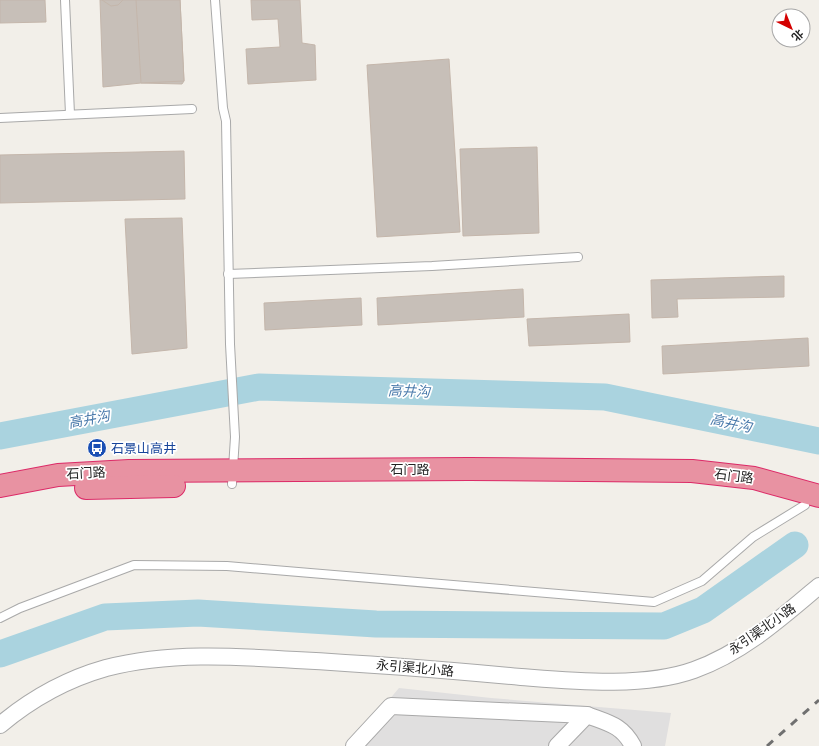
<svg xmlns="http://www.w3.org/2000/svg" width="819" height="746" viewBox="0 0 819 746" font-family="'Roboto Condensed','Noto Sans SC',sans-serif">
  <rect width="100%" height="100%" fill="#f2efe9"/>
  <polygon fill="#e0dfdf" points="399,688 491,698 671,713 665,746 350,746"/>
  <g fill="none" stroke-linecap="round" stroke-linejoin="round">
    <g stroke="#aad3df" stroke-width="27">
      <polyline points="0,436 259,387 605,397 819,441"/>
      <polyline points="0,654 105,617 198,613 376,624 664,626 703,610 795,545"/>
    </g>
  </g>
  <g fill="#c7bfb8" stroke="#c4b6ab">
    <polygon points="0,0 45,0 46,22 0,23"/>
    <polygon points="100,0 180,0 184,81 182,84 141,83 103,87"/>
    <polygon points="102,0 123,0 118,5 111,6"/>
    <polygon points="136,0 180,0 184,81 141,83"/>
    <polygon points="251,0 300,0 302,43 315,45 316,80 248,84 246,49 280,47 278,19 252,20"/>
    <polygon points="449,59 460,232 377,237 367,65"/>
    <polygon points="537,147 539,233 463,236 460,149"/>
    <polygon points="184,151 185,199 0,203 0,155"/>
    <polygon points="182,218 187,348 132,354 125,219"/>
    <polygon points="784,276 784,297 677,299 678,317 652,318 651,280"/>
    <polygon points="523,289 524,317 378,325 377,298"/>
    <polygon points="361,298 362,325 265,330 264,303"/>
    <polygon points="629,314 630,342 529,346 527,319"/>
    <polygon points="808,338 809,366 663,374 662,346"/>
  </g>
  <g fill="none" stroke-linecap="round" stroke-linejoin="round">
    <defs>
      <g id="lane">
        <polyline points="65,0 70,114"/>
        <polyline points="215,0 223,108 226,121 230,344 235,437 232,484"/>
        <polyline points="0,118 192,109"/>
        <polyline points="228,274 432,266 578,257"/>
        <polyline points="0,618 20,608 134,565 227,566 654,602 702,581 753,537 805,505"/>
      </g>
      <g id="street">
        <path d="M 0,725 C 31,699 67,679 106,668 C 168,652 233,656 296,660 C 371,664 446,670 521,677 C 573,681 644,688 694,670 C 742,653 780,619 819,586"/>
        <polyline points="354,746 391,706 587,715"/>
        <path d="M 557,746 L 587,715 C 608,723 622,725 633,746"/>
      </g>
      <g id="highway">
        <polyline points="0,486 58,475 129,471 469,469 692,471 754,478 819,496"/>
        <polyline points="86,488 174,486"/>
      </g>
    </defs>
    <use href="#lane" stroke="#a9a9a9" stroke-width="10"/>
    <use href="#street" stroke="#a9a9a9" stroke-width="18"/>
    <use href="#highway" stroke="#dc2a67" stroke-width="24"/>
    <use href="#lane" stroke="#fff" stroke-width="8"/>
    <use href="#street" stroke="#fff" stroke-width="16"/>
    <use href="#highway" stroke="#e892a2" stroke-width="22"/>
    <polyline stroke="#707070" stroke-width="3" stroke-dasharray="8 8" stroke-linecap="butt" points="767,746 819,700"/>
  </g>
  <defs>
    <symbol id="bus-disc" viewBox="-11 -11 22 22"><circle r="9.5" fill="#1a4fb4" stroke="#fff"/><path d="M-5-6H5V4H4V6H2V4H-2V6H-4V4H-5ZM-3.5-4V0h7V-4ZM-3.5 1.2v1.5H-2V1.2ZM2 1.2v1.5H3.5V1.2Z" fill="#fff"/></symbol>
  </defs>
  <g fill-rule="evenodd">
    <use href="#bus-disc" x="86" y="437" width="22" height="22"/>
  </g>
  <g text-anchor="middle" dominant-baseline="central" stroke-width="3.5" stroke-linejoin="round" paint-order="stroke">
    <g font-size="13" fill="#164399" stroke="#fff" text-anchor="start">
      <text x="111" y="448">石景山高井</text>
    </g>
    <g font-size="13" fill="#222" stroke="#fff">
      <text x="410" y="469">石门路</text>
      <text transform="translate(86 473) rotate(-3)">石门路</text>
      <text transform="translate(734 476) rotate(7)">石门路</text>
      <text transform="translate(762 629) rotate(-35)">永引渠北小路</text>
      <text transform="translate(415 668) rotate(5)">永引渠北小路</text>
    </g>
    <g font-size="14" font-style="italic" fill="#4a7aab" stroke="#fff">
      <text transform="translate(409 391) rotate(2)">高井沟</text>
      <text transform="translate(89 419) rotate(-11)">高井沟</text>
      <text transform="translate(731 423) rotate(12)">高井沟</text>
    </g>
  </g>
  <g transform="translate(791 28) rotate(137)"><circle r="19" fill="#ffffff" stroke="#a7a7a7"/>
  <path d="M0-3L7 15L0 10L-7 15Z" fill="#d40000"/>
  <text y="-6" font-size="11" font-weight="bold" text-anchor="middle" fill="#222222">北</text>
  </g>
</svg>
